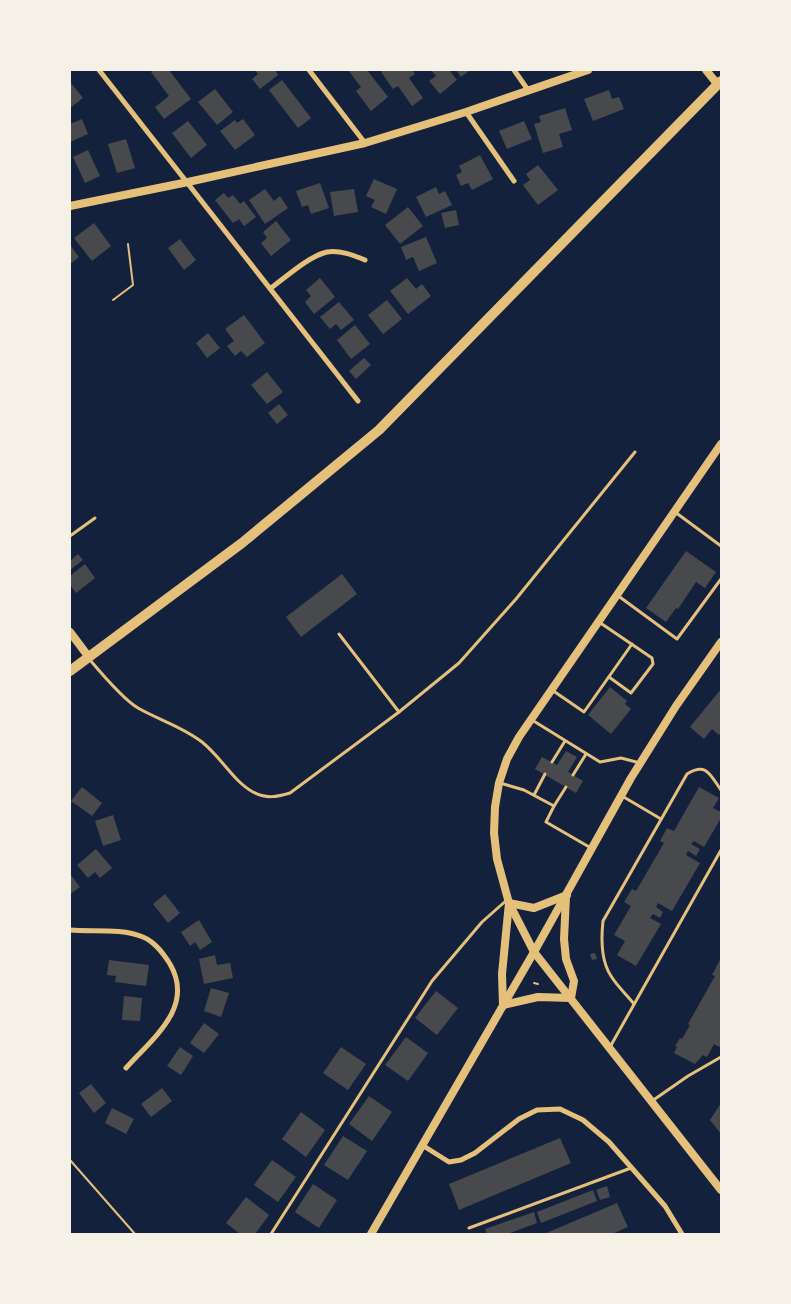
<svg xmlns="http://www.w3.org/2000/svg" width="791" height="1304" viewBox="0 0 791 1304" font-family="'Zilla Slab',serif">
  <rect width="100%" height="100%" fill="#14213d"/>
  <g fill="#48494c">
    <polygon points="155,70 169,70 191,99 164,119 155,107 169,96 151,72"/>
    <polygon points="255,70 275,70 278,75 260,89 252,79 258,74"/>
    <polygon points="348,70 367,70 388,97 371,111 356,91 361,87"/>
    <polygon points="384,70 412,70 415,74 409,78 423,98 412,106 398,86 393,89 381,72"/>
    <polygon points="431,70 449,70 457,80 440,94 429,81 436,76"/>
    <polygon points="456,70 470,70 461,77"/>
    <polygon points="282,80 311,118 298,128 269,90"/>
    <polygon points="71,83 83,98 70,108 70,85"/>
    <polygon points="215,89 233,112 217,125 198,102"/>
    <polygon points="609,90 612,99 619,97 624,109 593,121 584,99"/>
    <polygon points="565,108 572,130 559,134 563,147 543,153 534,124 541,122 539,116"/>
    <polygon points="82,119 88,134 70,142 70,124"/>
    <polygon points="243,119 255,135 235,150 220,131 235,120 237,123"/>
    <polygon points="188,121 207,145 191,158 172,133"/>
    <polygon points="524,121 532,139 507,149 499,131"/>
    <polygon points="126,139 135,168 117,173 108,144"/>
    <polygon points="88,150 100,176 85,183 73,157"/>
    <polygon points="480,155 493,179 472,190 468,183 461,186 456,175 462,172 459,166"/>
    <polygon points="538,165 558,190 538,205 523,185 530,180 526,174"/>
    <polygon points="374,179 397,189 386,214 371,207 375,200 366,196"/>
    <polygon points="320,183 329,208 311,214 308,205 302,207 296,191"/>
    <polygon points="436,187 439,194 445,191 452,205 426,217 416,197"/>
    <polygon points="265,189 274,201 280,196 288,208 265,224 249,200"/>
    <polygon points="354,189 358,212 334,216 330,192"/>
    <polygon points="224,193 228,198 233,195 240,204 244,201 256,217 244,226 239,219 233,223 215,200"/>
    <polygon points="408,207 423,226 400,244 385,225"/>
    <polygon points="456,210 459,225 445,228 441,213"/>
    <polygon points="276,221 291,240 271,256 261,243 267,238 263,232"/>
    <polygon points="94,223 111,246 92,261 74,238"/>
    <polygon points="426,237 437,263 419,271 413,257 406,260 401,247"/>
    <polygon points="180,239 196,260 184,270 168,248"/>
    <polygon points="70,245 79,257 70,264"/>
    <polygon points="320,278 335,297 314,314 305,302 311,296 306,290"/>
    <polygon points="407,278 416,289 422,284 431,296 408,314 390,291"/>
    <polygon points="387,300 402,319 383,334 368,315"/>
    <polygon points="339,302 354,320 341,330 336,324 330,329 320,317"/>
    <polygon points="244,315 265,343 247,357 241,351 235,356 227,346 234,341 225,329"/>
    <polygon points="355,325 370,344 351,359 337,340"/>
    <polygon points="208,333 220,348 207,358 196,343"/>
    <polygon points="364,358 371,365 356,379 349,371"/>
    <polygon points="267,372 283,392 267,404 251,385"/>
    <polygon points="279,404 288,415 277,424 268,413"/>
    <polygon points="686,551 716,572 705,588 696,582 678,609 676,608 666,622 646,608"/>
    <polygon points="78,554 83,560 70,570 70,561"/>
    <polygon points="85,564 95,578 76,593 70,585 70,576"/>
    <polygon points="342,574 357,594 301,637 286,617"/>
    <polygon points="610,687 627,701 625,704 631,709 611,734 588,715"/>
    <polygon points="721,689 721,732 719,735 712,729 704,739 690,727"/>
    <polygon points="566,751 577,757 568,772 583,781 576,793 535,769 542,757 557,765"/>
    <polygon points="82,787 102,803 92,816 71,801"/>
    <polygon points="699,787 719,798 713,808 721,812 721,818 704,847 694,841 691,844 700,849 696,856 688,851 686,855 700,863 672,911 658,903 656,907 663,912 660,918 653,914 650,918 661,924 636,966 617,955 625,941 614,935 631,906 624,902 632,889 636,891 664,843 660,841 667,828 674,831"/>
    <polygon points="113,815 121,840 103,846 95,821"/>
    <polygon points="96,849 112,868 100,878 95,872 88,878 77,865"/>
    <polygon points="70,874 80,887 70,894"/>
    <polygon points="165,894 180,913 168,923 153,904"/>
    <polygon points="199,920 212,942 200,950 195,942 190,946 181,932"/>
    <polygon points="595,953 597,959 592,960 590,954"/>
    <polygon points="215,955 217,965 230,963 233,978 204,984 199,959"/>
    <polygon points="721,958 721,1045 720,1047 714,1044 707,1057 703,1055 695,1064 674,1053 677,1047 675,1046 680,1038 682,1039 690,1025 688,1024 715,976 712,975"/>
    <polygon points="109,960 149,965 146,986 115,982 116,976 107,975"/>
    <polygon points="211,988 229,993 221,1017 204,1011"/>
    <polygon points="436,991 458,1008 437,1035 415,1018"/>
    <polygon points="124,996 142,998 140,1021 122,1020"/>
    <polygon points="204,1023 219,1034 204,1053 190,1043"/>
    <polygon points="406,1037 428,1053 408,1081 385,1065"/>
    <polygon points="180,1047 193,1056 181,1075 167,1066"/>
    <polygon points="341,1047 366,1064 348,1090 323,1073"/>
    <polygon points="91,1084 106,1103 94,1113 79,1093"/>
    <polygon points="162,1088 172,1101 151,1117 141,1104"/>
    <polygon points="369,1096 392,1112 372,1141 349,1124"/>
    <polygon points="721,1103 721,1134 710,1120"/>
    <polygon points="112,1108 134,1119 126,1134 105,1123"/>
    <polygon points="301,1112 325,1130 306,1157 282,1139"/>
    <polygon points="343,1136 367,1151 348,1180 324,1165"/>
    <polygon points="560,1138 571,1163 459,1210 449,1184"/>
    <polygon points="272,1160 296,1177 278,1202 254,1185"/>
    <polygon points="313,1184 337,1200 319,1228 295,1212"/>
    <polygon points="607,1186 610,1197 600,1200 596,1190"/>
    <polygon points="593,1190 597,1201 541,1223 537,1212"/>
    <polygon points="246,1197 269,1215 255,1234 240,1234 226,1223"/>
    <polygon points="617,1203 628,1227 612,1234 544,1234"/>
    <polygon points="534,1212 537,1223 507,1234 487,1234 485,1229"/>
  </g>
  <g fill="none" stroke-linecap="round" stroke-linejoin="round">
    <g stroke="#e5c07b" stroke-width="2">
      <polyline points="113,300 133,285 128,244"/>
      <polyline points="534,983 538,984"/>
      <polyline points="70,1160 135,1234"/>
    </g>
    <g stroke="#e5c07b" stroke-width="3">
      <polyline points="675,512 721,546"/>
      <polyline points="70,536 95,518"/>
      <polyline points="617,595 677,639 721,579"/>
      <polyline points="599,622 652,658 653,664 631,693 609,677"/>
      <polyline points="339,634 399,712"/>
      <path d="M 90,660 C 101,673 124,700 138,708 C 159,720 183,727 202,742 C 221,757 234,782 253,792 C 266,799 277,797 290,793 L 399,712 L 459,663 L 516,599 L 635,452"/>
      <polyline points="552,690 584,712 632,644"/>
      <polyline points="532,720 600,762 621,758 640,763"/>
      <polyline points="552,762 565,741"/>
      <polyline points="573,775 586,754"/>
      <polyline points="500,783 524,790 554,806 546,822 591,848"/>
      <polyline points="534,795 545,774"/>
      <polyline points="622,796 661,819"/>
      <polyline points="554,806 566,787"/>
      <path d="M 634,1004 C 627,995 617,986 611,976 C 601,961 601,939 603,921 L 687,774 C 707,762 710,775 721,790"/>
      <polyline points="610,1047 721,850"/>
      <polyline points="652,1101 688,1076 721,1057"/>
      <polyline points="469,1228 631,1168"/>
      <polyline points="271,1234 432,981 482,922 508,899"/>
    </g>
    <g stroke="#e5c07b" stroke-width="5">
      <polyline points="99,70 358,401"/>
      <polyline points="309,70 365,143"/>
      <polyline points="514,70 528,90"/>
      <polyline points="466,112 514,181"/>
      <path d="M 271,288 C 286,277 309,256 327,252 C 340,250 353,255 365,260"/>
      <path d="M 70,930 C 93,932 121,928 143,937 C 155,942 163,953 170,964 C 195,1007 153,1038 126,1068"/>
      <polyline points="422,1145 449,1162 461,1160 475,1153 519,1119 537,1110 560,1109 583,1120 609,1142 665,1206 682,1234"/>
    </g>
    <g stroke="#e5c07b" stroke-width="8">
      <polyline points="706,70 718,85"/>
      <polyline points="70,206 188,182 365,143 466,112 588,70"/>
      <polyline points="721,444 519,737 507,759 499,783 495,807 494,833 497,859 509,903 534,952 721,1190"/>
      <polyline points="70,632 88,656"/>
      <polyline points="566,897 564,939 566,959 574,981 571,998"/>
      <polyline points="509,903 534,908 567,895"/>
      <polyline points="503,1005 502,974 509,903"/>
      <polyline points="503,1005 538,997 571,998"/>
      <polyline points="371,1234 534,952 631,778 676,706 721,642"/>
    </g>
    <polyline stroke="#e5c07b" stroke-width="10" points="70,671 242,543 379,430 721,81"/>
  </g>
  <rect width="791" height="1304" fill="none" stroke="#f6f1e7" stroke-width="142"/>
</svg>
